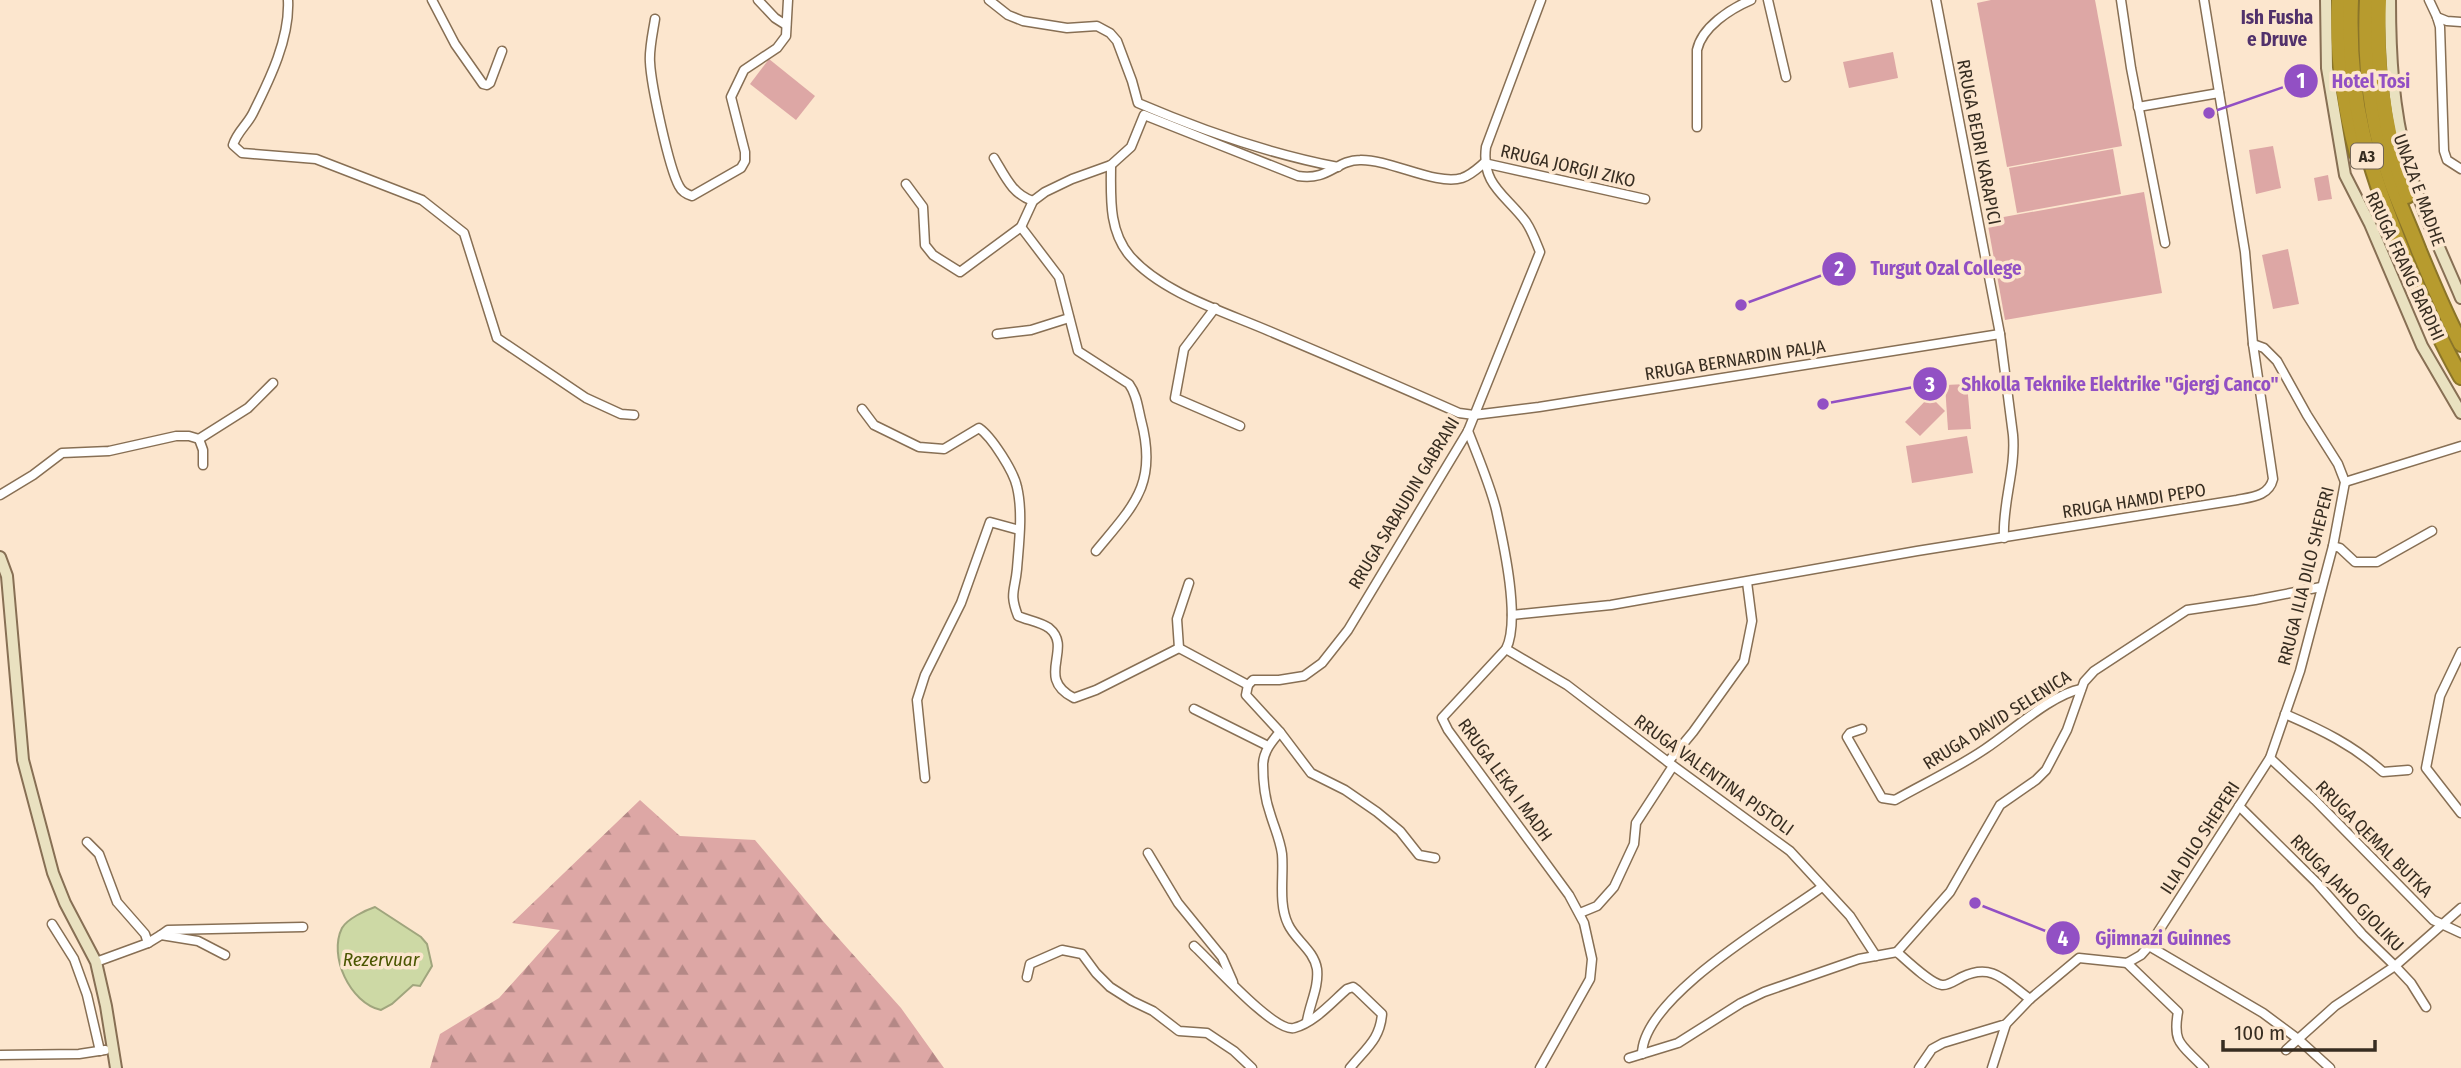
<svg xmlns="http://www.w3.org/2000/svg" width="2461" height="1068" viewBox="0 0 2461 1068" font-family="'Fira Sans Condensed',sans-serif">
  <defs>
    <pattern id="forest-firs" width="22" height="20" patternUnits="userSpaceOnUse" patternTransform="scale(1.75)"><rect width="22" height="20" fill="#dda7a5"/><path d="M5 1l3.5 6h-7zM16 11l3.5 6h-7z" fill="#b48886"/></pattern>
  </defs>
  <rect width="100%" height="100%" fill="#fce6ce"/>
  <g fill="#dda7a5">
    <polygon points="1991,0 2095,0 2122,146 2007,167 1977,3"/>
    <polygon points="1893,52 1898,78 1849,88 1843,62"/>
    <polygon points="769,59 815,96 796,120 750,84"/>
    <polygon points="2273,146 2281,188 2256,194 2249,150"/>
    <polygon points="2113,149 2121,194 2017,213 2009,168"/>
    <polygon points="2328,175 2332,199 2318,201 2314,178"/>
    <polygon points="2144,192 2162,293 2005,320 1987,220"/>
    <polygon points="2288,249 2299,304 2273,309 2262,255"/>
    <polygon points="1967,384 1971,429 1948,430 1945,385"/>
    <polygon points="1930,396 1945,411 1920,436 1905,422"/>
    <polygon points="1967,436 1973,473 1912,483 1906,446"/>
  </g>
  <polygon fill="url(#forest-firs)" points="640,800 680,836 755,840 823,921 901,1008 944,1068 430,1068 440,1034 499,998 560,930 512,923"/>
  <path fill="#cdd9a5" stroke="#a0a57d" stroke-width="2" d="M 375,907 L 421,937 L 427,944 L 432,966 L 420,986 L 413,985 L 392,1004 L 381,1010 C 350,1003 328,956 342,928 C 347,919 366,910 375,907 Z"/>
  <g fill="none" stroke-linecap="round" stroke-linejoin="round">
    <defs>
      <g id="street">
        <path d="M 288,0 C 290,38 270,79 253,113 C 247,125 237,132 233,145 L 242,153 L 316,159 L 422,200 L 464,233 L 497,338 L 586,398 L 621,414 L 634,415"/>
        <polyline points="432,0 455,44 483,84 487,85 490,83 502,51"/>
        <polyline points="758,0 775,18 786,25"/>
        <path d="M 989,0 L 1008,15 L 1023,21 L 1067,28 L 1097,26 L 1110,33 L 1117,41 L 1132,81 L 1138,103 C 1201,130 1270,154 1338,167"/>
        <polyline points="1768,0 1786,77"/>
        <path d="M 1936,0 L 2000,334 L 2013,435 C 2016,470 2002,504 2004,538"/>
        <polyline points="2121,0 2131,68 2165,243"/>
        <polyline points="2429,0 2437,17 2440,27 2444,151 2447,160 2461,169"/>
        <polyline points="2437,17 2447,21 2461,22"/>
        <path d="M 655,19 C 653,32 649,49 650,62 C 651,85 669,168 679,186 C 682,192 686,194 692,196 L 741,168 L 745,161 L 745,152 L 731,97 L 744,70 L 777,48 L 786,36 L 788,0"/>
        <polyline points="2138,107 2219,93"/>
        <path d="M 1697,127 L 1697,50 C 1702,27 1730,9 1751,0"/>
        <path d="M 994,158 C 1005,176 1012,194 1033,201"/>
        <path d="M 1111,165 C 1111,196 1108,230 1130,256 C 1162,293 1225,312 1269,331 C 1333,358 1396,385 1459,413 L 1474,415 L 1539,407 L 2000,334"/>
        <path d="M 906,184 L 923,207 L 925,245 L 933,255 L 960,272 L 1021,227 L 1033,201 L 1045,192 L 1072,179 L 1111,165 L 1131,147 L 1144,115 L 1298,176 C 1329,181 1336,160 1360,160 C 1390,159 1436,186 1462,178 C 1471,175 1477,169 1484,163 L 1645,199"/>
        <path d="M 1021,227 L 1059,277 L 1078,351 L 1129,384 C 1137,395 1138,408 1141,420 C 1158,484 1134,505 1096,551"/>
        <polyline points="1215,308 1184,349 1175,398 1240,426"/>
        <polyline points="997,334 1031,330 1069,318"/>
        <path d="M 862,409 L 874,425 L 919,447 L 944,449 L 979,428 C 992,437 1014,472 1017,487 C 1023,512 1019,543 1017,569 C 1015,591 1009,593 1018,616 C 1027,620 1041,622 1049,628 C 1074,648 1034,678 1074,698 L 1096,690 L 1179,648"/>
        <path d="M 1468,431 C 1478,457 1489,482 1496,509 C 1503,541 1521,620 1506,649 L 1442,718 L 1448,730 L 1569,895 L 1584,923 L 1592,959 L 1590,979 L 1540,1068"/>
        <polyline points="199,439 248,408 273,383"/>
        <polyline points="199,439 203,450 203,465"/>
        <polyline points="2345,482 2461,446"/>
        <polyline points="0,495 33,475 62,453 109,451 176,436 189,436 199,439"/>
        <polyline points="2333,546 2340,548 2355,562 2377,562 2432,531"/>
        <path d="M 1512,615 L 1611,605 L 1917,551 L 2237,500 C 2252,497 2269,496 2273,479 L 2253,344 L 2245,252 L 2204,0"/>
        <polyline points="1179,648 1248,685"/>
        <polyline points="1179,648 1177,619 1189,583"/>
        <polyline points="1506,649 1567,685 1668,762 1790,851 1850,916 1876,956"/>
        <polyline points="2461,652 2440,696 2426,768 2461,813"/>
        <path d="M 1248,685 L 1253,680 L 1279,680 L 1304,676 L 1322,663 L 1348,630 L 1468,431 L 1540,252 C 1536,242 1532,231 1526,222 C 1506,195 1481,185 1486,147 L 1541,0"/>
        <polyline points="1248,685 1246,695 1280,732 1311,773 1345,790 1377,812 1400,831 1419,855 1435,858"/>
        <polyline points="1194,709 1268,746"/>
        <path d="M 2285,714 C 2322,730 2353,745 2383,772 L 2408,770"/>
        <path d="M 1862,729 L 1850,733 L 1847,737 L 1882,798 L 1895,800 C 1925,783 1957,768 1985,749 C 2011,732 2052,694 2081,689"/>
        <path d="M 1280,732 C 1272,741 1263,752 1263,765 C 1263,779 1265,799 1270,813 C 1274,827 1280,839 1282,854 C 1284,876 1278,903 1288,924 C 1295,940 1314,950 1317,969 C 1319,987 1310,1003 1307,1021"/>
        <polyline points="2270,758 2315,800 2433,920 2461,933"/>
        <polyline points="1668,762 1693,732 1744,661 1752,621 1747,582"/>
        <polyline points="925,778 917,700 925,675 961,603 990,522 1019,530"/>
        <polyline points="2239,806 2317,883 2362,934 2395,966 2411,983 2426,1007"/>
        <polyline points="87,842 99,854 117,902 145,934 148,943"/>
        <polyline points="1148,853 1178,903 1222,957 1233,982"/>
        <polyline points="1580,913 1597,906 1614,887 1634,844 1636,823 1673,766"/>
        <polyline points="52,924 74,959 87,995 100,1051"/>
        <polyline points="161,935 168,930 303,927"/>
        <path d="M 1194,946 C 1211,961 1274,1033 1294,1028 C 1314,1023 1332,1002 1347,989 L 1353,987 L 1357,990 L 1382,1014 C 1380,1040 1365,1049 1350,1068"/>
        <polyline points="2149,946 2263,1013 2298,1039 2330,1068"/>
        <polyline points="1897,952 1950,892 2000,805 2036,780 2046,770 2067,730 2084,682 2094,671 2187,610 2255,600 2321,587"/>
        <path d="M 1897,952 C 1906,960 1931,984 1942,985 C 1948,986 1956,980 1962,977 C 1993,962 2006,982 2030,999"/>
        <polyline points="96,962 148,943 161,935 198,941 225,955"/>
        <path d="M 2127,963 L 2178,1012 C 2172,1045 2183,1045 2204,1068"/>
        <polyline points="1027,977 1030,964 1062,950 1082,954 1096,973 1110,987 1132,1001 1153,1011 1179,1031 1207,1033 1234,1051 1252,1068"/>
        <polyline points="2286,1050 2335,1006 2395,966 2461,908"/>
        <path d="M 1642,1054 C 1643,996 1778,919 1822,887"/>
        <polyline points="0,1055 79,1054 105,1050"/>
        <polyline points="1629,1058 1678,1043 1741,1003 1764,992 1859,959 1897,952"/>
        <polyline points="1919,1068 1932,1049 1943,1043 2006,1024 2030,999 2079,958 2127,963 2141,955 2149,946 2270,758 2300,671 2333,546 2345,482 2338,464 2307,415 2277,361 2264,348 2253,344"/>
        <polyline points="1992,1068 2006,1024"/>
      </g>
      <g id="secondary">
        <polyline points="2326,0 2327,68 2345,175 2370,224 2422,346 2461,413"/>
        <path d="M 2390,0 C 2390,55 2393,108 2407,161 C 2420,208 2442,253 2461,298"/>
        <polyline points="0,557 7,576 23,760 53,873 65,903 96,962 106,1006 116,1068"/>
      </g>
      <g id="highway">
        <path d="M 2339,0 C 2336,53 2343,103 2357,154"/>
        <path d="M 2351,0 C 2347,102 2368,167 2406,260 C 2423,300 2439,339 2461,377"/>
        <path d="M 2367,0 C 2364,61 2370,123 2391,181 C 2399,204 2410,227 2419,251 C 2432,282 2445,314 2461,344"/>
        <path d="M 2379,0 C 2376,66 2384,133 2407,196"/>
      </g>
    </defs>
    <use href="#street" stroke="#876f54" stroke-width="11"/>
    <use href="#secondary" stroke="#876f54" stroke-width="14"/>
    <use href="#highway" stroke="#8a7429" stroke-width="18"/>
    <use href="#street" stroke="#fff" stroke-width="8"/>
    <use href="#secondary" stroke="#e9e1c0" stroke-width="10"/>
    <use href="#highway" stroke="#b79b2e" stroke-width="14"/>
  </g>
  <g text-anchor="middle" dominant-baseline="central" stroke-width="7" stroke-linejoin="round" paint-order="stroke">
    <rect fill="#fce6ce" stroke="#726455" stroke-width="2" x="2351" y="143.5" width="32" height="25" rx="5"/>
    <g font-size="16" font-weight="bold" fill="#372d21">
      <text x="2367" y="156">A3</text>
    </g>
    <g font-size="18" fill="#372d21" stroke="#fce6ce">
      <text transform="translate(1979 142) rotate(79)">RRUGA BEDRI KARAPICI</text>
      <text transform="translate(1568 166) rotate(13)">RRUGA JORGJI ZIKO</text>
      <text transform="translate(2419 190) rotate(70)">UNAZA E MADHE</text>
      <text transform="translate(2405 266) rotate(65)">RRUGA FRANG BARDHI</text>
      <text transform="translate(1735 360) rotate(-9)">RRUGA BERNARDIN PALJA</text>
      <text transform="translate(2134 501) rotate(-9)">RRUGA HAMDI PEPO</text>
      <text transform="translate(1404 503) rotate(-59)">RRUGA SABAUDIN GABRANI</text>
      <text transform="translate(2306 576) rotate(-76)">RRUGA ILIA DILO SHEPERI</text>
      <text transform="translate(1997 720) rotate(-32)">RRUGA DAVID SELENICA</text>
      <text transform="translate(1714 775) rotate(36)">RRUGA VALENTINA PISTOLI</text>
      <text transform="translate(1505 780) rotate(54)">RRUGA LEKA I MADH</text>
      <text transform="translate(2200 838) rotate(-57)">ILIA DILO SHEPERI</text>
      <text transform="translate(2374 839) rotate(45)">RRUGA QEMAL BUTKA</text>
      <text transform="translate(2347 893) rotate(46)">RRUGA JAHO GJOLIKU</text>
    </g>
    <g font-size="19" font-weight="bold" fill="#51316b" stroke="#fce6ce">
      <text x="2277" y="17">Ish Fusha<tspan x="2277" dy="22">e Druve</tspan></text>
    </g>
    <g font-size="19" font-style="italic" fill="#4a5600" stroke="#fce6ce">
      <text x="381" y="959">Rezervuar</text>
    </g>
  </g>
  <path fill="none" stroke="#9250c4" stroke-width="2.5" d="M2209 113L2301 81M1741 305L1839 269M1823 404L1930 384M1975 903L2063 938"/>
  <g fill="#9250c4" stroke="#fce6ce" stroke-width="2.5">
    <circle cx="2209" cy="113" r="7"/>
    <circle cx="1741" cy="305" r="7"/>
    <circle cx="1823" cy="404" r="7"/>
    <circle cx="1975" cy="903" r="7"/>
    <circle cx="2301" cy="81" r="18"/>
    <circle cx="1839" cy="269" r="18"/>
    <circle cx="1930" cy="384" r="18"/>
    <circle cx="2063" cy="938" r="18"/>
  </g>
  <g font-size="21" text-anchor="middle" font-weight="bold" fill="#fff">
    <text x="2301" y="88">1</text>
    <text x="1839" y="276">2</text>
    <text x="1930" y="392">3</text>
    <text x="2063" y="946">4</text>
  </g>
  <g font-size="19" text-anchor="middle" font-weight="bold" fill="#9250c4" stroke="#fce6ce" stroke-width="7" stroke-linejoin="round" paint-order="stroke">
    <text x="2371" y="88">Hotel Tosi</text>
    <text x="1946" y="275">Turgut Ozal College</text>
    <text x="2120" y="391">Shkolla Teknike Elektrike "Gjergj Canco"</text>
    <text x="2163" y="945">Gjimnazi Guinnes</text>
  </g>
  <path d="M2223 1040v10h152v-10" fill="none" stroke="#372d21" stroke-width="3.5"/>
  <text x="2234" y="1040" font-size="21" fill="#372d21" stroke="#fce6ce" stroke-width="5" paint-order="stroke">100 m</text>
</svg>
